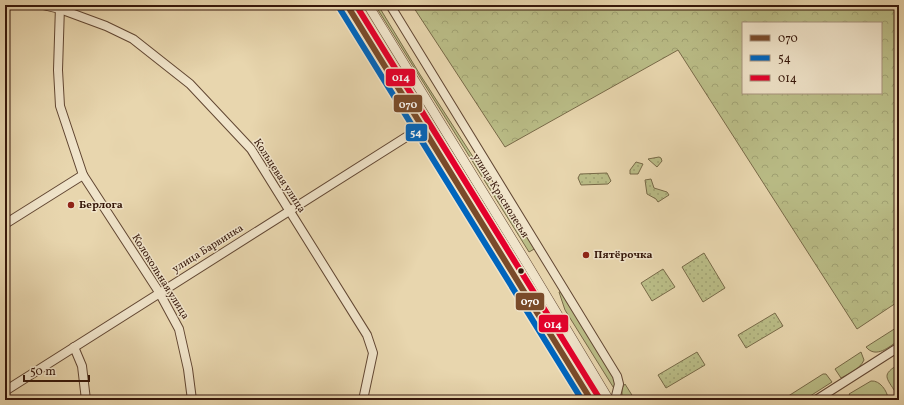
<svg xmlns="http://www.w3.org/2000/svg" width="904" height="405" viewBox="0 0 904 405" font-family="Vollkorn,serif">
  <defs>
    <pattern id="forest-crowns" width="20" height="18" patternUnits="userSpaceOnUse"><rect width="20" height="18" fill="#babd87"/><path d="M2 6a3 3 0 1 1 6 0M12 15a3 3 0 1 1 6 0" fill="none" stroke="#a0a273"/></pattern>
    <pattern id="park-dots" width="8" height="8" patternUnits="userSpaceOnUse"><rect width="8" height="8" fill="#babd87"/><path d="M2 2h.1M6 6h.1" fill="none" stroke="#a0a273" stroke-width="1.8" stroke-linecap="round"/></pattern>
  </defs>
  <rect width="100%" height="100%" fill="#e8d6ae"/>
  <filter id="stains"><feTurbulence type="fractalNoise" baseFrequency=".005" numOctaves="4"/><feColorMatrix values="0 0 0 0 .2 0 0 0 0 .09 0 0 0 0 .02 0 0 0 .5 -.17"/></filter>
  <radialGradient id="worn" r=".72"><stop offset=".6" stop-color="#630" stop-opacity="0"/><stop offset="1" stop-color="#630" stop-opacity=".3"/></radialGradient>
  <g fill="#babd87" stroke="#786a48">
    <polygon points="375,5 378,5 419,73 522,233 528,236 536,248 529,252"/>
    <polygon points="562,291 614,375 616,383 615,390 565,310 559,292"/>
    <path d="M 899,326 L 899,340 C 889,347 876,359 866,347 Z"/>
    <path d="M 861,352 L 864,360 C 860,369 849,374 841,378 L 835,369 Z"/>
    <path d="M 899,364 L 899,391 L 896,393 C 886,377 881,375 899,364 Z"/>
    <polygon points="823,374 826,374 832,382 804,400 782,400"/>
    <path d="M 871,381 C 880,380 887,391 888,398 L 886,400 L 853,400 L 849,394 Z"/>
    <polygon points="625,384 635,400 622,400 622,388"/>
  </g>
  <path fill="url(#forest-crowns)" stroke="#786a48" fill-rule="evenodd" d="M 412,5 L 899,5 L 899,301 L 857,329 L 678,50 L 505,147 ZM 743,23 L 881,23 L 881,93 L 743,93 Z"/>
  <g fill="url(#park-dots)" stroke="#786a48">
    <polygon points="659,157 661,158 662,161 657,167 648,159"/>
    <polygon points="636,162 643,164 638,174 630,174 630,170"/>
    <polygon points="607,173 611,181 608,184 581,185 578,178 580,174"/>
    <polygon points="651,179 654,188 667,192 669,195 658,202 656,199 647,194 645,180"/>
    <polygon points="704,253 725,288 703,302 682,267"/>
    <polygon points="663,269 675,287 652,301 641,283"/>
    <polygon points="775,313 783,326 746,348 738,335"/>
    <polygon points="697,352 705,365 666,388 658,375"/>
  </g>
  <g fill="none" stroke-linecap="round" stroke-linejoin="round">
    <defs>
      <g id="minor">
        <polyline points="43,5 60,9 106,26 133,39 190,84 251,149 367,335 373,353 363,400"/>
        <polyline points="390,5 617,376 619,384 615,400"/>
        <polyline points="60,6 58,70 60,106 83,175 159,292 179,329 188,369 192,400"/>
        <polyline points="5,224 83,175"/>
        <polyline points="74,347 82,366 86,400"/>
        <polyline points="5,391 422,127"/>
        <polyline points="816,400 899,347"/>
      </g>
      <g id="tertiary">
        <polyline points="347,5 591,400"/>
        <polyline points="368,5 529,267 609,400"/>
      </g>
    </defs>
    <use href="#minor" stroke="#624733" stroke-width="10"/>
    <use href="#tertiary" stroke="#624733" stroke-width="10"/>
    <use href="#minor" stroke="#f0e4ca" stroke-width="8"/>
    <use href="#tertiary" stroke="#f0e4ca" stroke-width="9"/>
    <defs>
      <polyline id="bus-1" points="347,5 591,400"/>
      <polyline id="bus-2" points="340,9 582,400"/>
      <polyline id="bus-3" points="356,5 598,396"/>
    </defs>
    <use href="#bus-1" stroke="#f0e4ca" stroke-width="9"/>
    <use href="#bus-2" stroke="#f0e4ca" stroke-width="9"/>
    <use href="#bus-3" stroke="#f0e4ca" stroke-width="9"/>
    <use href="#bus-1" stroke="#7a4b2a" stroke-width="6"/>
    <use href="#bus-2" stroke="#0065bd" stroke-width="6"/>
    <use href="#bus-3" stroke="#e4002b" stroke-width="6"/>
  </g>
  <g fill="#8f2418" stroke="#f0e4ca" stroke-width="1.5">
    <circle cx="71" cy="205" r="4"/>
    <circle cx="586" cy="255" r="4"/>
  </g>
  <circle fill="#36170a" stroke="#f0e4ca" stroke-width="1.5" cx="521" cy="271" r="3.5"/>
  <g text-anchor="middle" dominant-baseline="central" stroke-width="3" stroke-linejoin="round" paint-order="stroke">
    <g font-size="11" fill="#36170a" stroke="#f0e4ca">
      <text transform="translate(279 176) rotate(57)">Кольцевая улица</text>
      <text transform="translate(500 196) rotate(58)">улица Краснолесья</text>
      <text transform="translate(208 249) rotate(-32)">улица Барвинка</text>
      <text transform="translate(160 277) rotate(58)">Колокольная улица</text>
    </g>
    <g font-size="11" font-weight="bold" fill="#36170a" stroke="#f0e4ca" text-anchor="start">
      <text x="79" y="205">Берлога</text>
      <text x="594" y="255">Пятёрочка</text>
    </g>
  </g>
  <g stroke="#f0e4ca" stroke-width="1.5">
    <rect x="385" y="68" width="31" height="19" rx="4" fill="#e4002b"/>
    <rect x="393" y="94" width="30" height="19" rx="4" fill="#7a4b2a"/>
    <rect x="405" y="123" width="23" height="19" rx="4" fill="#0065bd"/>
    <rect x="515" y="292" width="30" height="19" rx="4" fill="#7a4b2a"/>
    <rect x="538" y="314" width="31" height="19" rx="4" fill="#e4002b"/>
  </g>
  <g font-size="11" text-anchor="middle" font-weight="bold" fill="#fff">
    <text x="401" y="81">014</text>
    <text x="408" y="108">070</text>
    <text x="416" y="136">54</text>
    <text x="530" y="305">070</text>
    <text x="553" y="328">014</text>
  </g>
  <rect width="904" height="405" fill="none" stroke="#e8d6ae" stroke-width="20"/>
  <rect x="6" y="6" width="892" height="393" fill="none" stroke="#36170a" stroke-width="2"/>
  <rect x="10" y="10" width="884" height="385" fill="none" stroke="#36170a"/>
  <rect x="742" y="22" width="140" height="72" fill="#f0e4ca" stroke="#a6927d"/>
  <rect x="750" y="35" width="20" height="6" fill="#7a4b2a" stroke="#a6927d"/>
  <text x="778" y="42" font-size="12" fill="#36170a">070</text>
  <rect x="750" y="55" width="20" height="6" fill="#0065bd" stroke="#a6927d"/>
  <text x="778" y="62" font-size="12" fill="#36170a">54</text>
  <rect x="750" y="75" width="20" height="6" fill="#e4002b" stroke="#a6927d"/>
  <text x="778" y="82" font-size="12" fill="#36170a">014</text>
  <path d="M24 375v6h65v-6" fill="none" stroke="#36170a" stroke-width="2"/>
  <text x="30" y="375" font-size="12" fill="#36170a" stroke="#f0e4ca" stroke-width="3" paint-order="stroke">50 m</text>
  <rect width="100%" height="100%" filter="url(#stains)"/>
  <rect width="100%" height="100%" fill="url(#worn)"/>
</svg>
